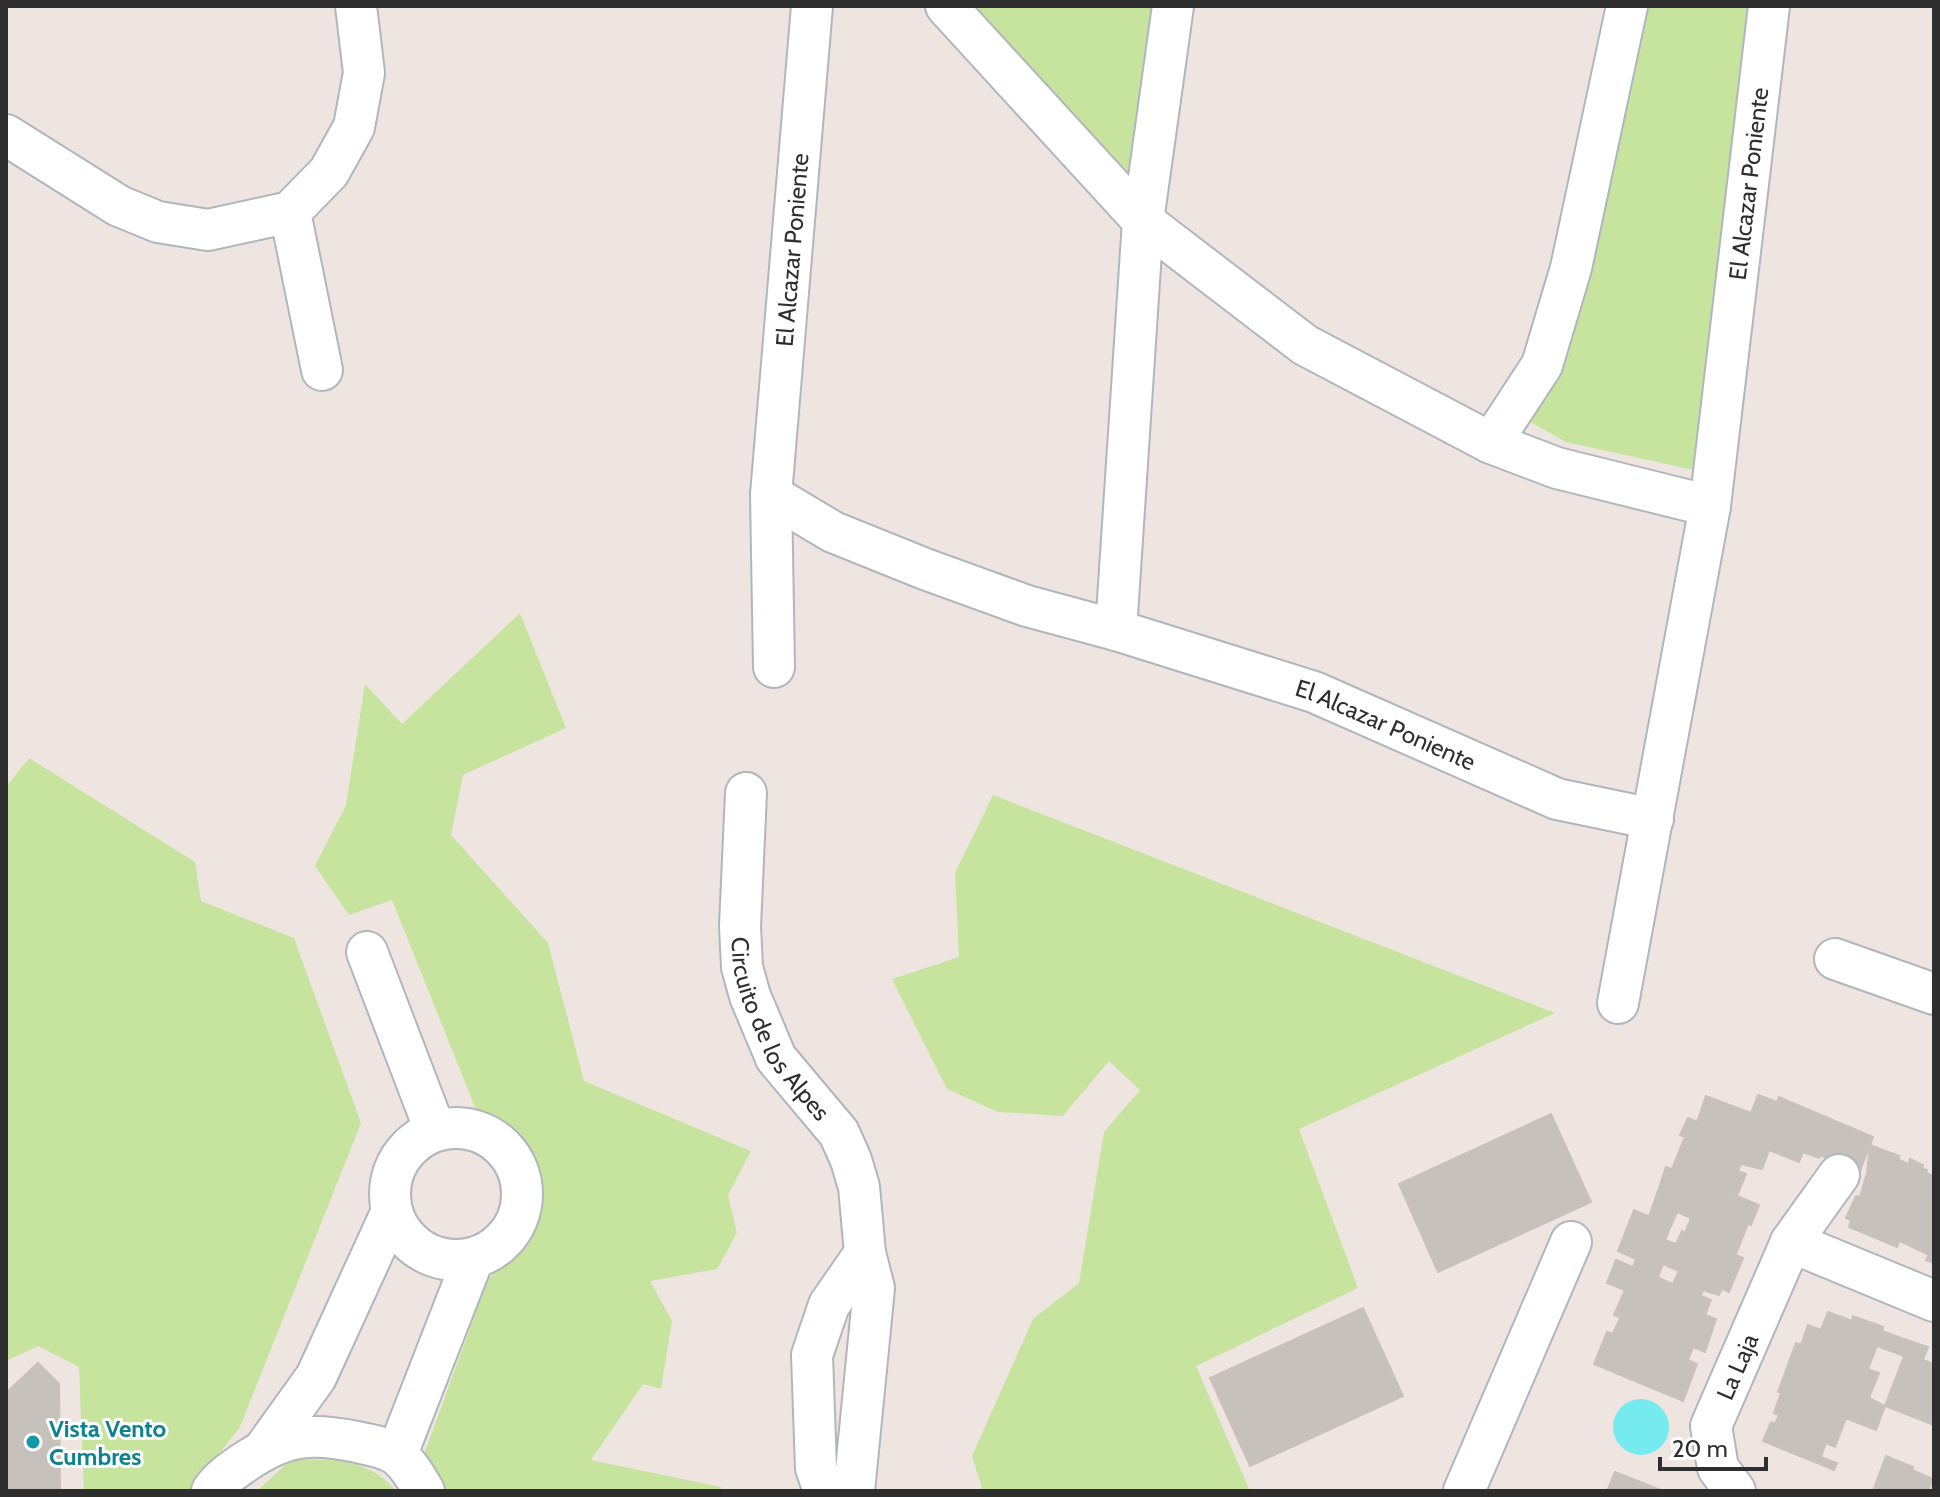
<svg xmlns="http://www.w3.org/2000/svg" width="1940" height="1497" viewBox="0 0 1940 1497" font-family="Cabin,sans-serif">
  <rect width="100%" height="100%" fill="#efe5e0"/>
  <g fill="#c6e49e">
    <polygon points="977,6 1167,6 1146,189 1011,66"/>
    <polygon points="1647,6 1754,6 1698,471 1566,442 1527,420"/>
    <polygon points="520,613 566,728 463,775 451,835 548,943 584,1081 751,1151 728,1195 737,1233 717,1269 650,1281 672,1321 661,1389 643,1384 591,1460 721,1487 720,1491 440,1491 423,1457 488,1279 515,1255 535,1221 539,1180 526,1149 511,1130 477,1112 392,900 349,915 315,866 346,805 365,684 402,724"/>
    <polygon points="29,758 195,862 201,901 294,938 361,1123 240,1427 190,1491 84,1491 79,1367 38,1346 6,1361 6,787"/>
    <polygon points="993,795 1555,1013 1299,1129 1358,1288 1196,1366 1250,1491 983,1491 972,1456 1033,1319 1079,1283 1104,1132 1140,1090 1109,1061 1063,1116 998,1112 947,1089 892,979 959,957 955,873"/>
    <path d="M 292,1459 C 334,1460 367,1457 396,1491 L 257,1491 Z"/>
  </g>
  <circle fill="#75eaef" cx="1641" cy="1427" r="28"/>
  <g fill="#c7c1bc" stroke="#cac1ba" stroke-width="2">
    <polygon points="1758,1095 1777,1102 1779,1097 1873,1137 1860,1171 1820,1155 1819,1158 1803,1152 1799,1162 1697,1122 1706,1096 1751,1113"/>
    <polygon points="1551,1114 1591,1202 1438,1272 1399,1184"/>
    <polygon points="1688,1118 1769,1150 1762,1169 1741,1164 1738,1171 1746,1174 1737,1196 1672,1169 1685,1137 1680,1135"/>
    <polygon points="1870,1145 1899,1156 1899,1160 1909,1164 1910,1159 1923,1165 1922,1168 1927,1170 1897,1247 1849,1227 1851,1220 1846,1218 1856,1196 1860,1197 1867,1173"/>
    <polygon points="1666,1167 1732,1194 1728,1204 1725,1205 1729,1216 1737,1220 1732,1226 1721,1221 1711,1244 1685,1233 1691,1218 1677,1212 1671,1226 1649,1217"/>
    <polygon points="1926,1173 1934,1176 1934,1263 1926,1260 1929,1255 1900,1241"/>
    <polygon points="1732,1194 1759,1205 1751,1225 1748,1224 1736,1254 1711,1244 1721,1221 1732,1226 1737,1220 1729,1216 1725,1205 1728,1204"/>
    <polygon points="1634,1210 1671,1226 1665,1240 1676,1244 1682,1231 1743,1258 1729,1292 1722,1289 1719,1295 1703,1290 1701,1295 1673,1284 1679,1271 1663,1264 1658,1277 1633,1267 1636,1259 1618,1251"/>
    <polygon points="1616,1260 1711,1300 1705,1315 1716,1319 1705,1352 1614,1315 1625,1290 1607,1283"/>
    <polygon points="1363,1308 1403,1396 1250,1466 1210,1378"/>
    <polygon points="1828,1312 1852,1321 1853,1316 1883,1327 1882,1331 1910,1341 1904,1356 1877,1346 1868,1369 1801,1345 1808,1325 1821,1330"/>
    <polygon points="1620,1318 1693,1347 1688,1360 1697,1364 1683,1401 1594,1364 1607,1332 1613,1334"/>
    <polygon points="1910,1341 1928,1347 1923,1360 1934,1364 1934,1425 1885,1406"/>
    <polygon points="1796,1343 1879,1373 1869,1398 1885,1406 1876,1430 1778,1392"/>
    <polygon points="38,1363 59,1384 60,1491 6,1491 6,1393"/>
    <polygon points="1781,1393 1846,1418 1835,1447 1826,1443 1821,1457 1837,1463 1834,1470 1763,1441 1771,1422 1775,1424 1779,1415 1774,1413"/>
    <polygon points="1886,1456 1913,1467 1912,1470 1933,1479 1928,1491 1873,1491"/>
    <polygon points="1615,1472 1663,1491 1607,1491"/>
  </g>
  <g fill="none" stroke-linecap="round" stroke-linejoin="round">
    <defs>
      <g id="minor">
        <polyline points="946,6 1143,221 1305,345 1491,443 1557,468 1710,506"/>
        <polyline points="6,135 119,206 158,222 208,230 290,212 329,172 354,127 364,73 356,6"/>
        <polyline points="290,212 322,370"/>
        <polyline points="1491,443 1542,365 1571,268 1627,6"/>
        <path id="s1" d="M 771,495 L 833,532 L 925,569 L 1027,606 L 1116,630 L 1314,692 L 1557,799 L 1653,819"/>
        <polyline points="1116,630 1143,221 1173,6"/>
        <path id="s2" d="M 774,667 L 771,495 L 812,6"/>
        <path id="s3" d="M 746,793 L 740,926 L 742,967 L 750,996 L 776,1058 L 839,1133 L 851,1160 L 859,1187 L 865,1253 L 874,1288 L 854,1491"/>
        <polyline points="367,952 435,1130"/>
        <polyline points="1835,959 1934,994"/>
        <path id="s4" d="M 1618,1003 L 1710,506 L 1769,6"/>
        <circle cx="456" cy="1194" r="66"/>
        <polyline points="1791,1242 1934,1301"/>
        <polyline points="265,1448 316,1377 392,1211"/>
        <polyline points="397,1454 473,1259"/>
        <path d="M 212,1491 C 221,1478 232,1471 245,1462 C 285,1435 310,1432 357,1442 C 370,1445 387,1447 398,1456 C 409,1465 417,1479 424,1491"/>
        <polyline points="824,1491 816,1468 812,1355 829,1305 865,1253"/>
        <polyline points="1464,1491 1571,1242"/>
        <path id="s5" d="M 1735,1491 L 1718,1468 L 1711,1426 L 1791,1242 L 1839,1175"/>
      </g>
    </defs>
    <use href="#minor" stroke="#b1b6bd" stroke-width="44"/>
    <use href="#minor" stroke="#fff" stroke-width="40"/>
  </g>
  <circle fill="#0f9aa8" stroke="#fff" stroke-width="3" cx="33" cy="1442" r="8"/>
  <g text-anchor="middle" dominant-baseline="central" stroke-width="6" stroke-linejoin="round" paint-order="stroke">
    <g font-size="24" fill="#2e2e2e" stroke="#fff">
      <text stroke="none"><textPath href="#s4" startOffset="830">El Alcazar Poniente</textPath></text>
      <text stroke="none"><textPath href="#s2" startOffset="418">El Alcazar Poniente</textPath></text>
      <text stroke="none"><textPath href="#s1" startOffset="658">El Alcazar Poniente</textPath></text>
      <text stroke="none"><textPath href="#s3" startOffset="246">Circuito de los Alpes</textPath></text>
      <text stroke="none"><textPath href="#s5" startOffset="136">La Laja</textPath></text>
    </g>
    <g font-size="24" font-weight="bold" fill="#0d838f" stroke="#fff" text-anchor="start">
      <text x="49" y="1428">Vista Vento<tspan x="49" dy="28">Cumbres</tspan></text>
    </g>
  </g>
  <rect width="1940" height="1497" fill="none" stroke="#2e2e2e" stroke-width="16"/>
  <path d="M1660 1457v12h106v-12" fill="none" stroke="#2e2e2e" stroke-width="4"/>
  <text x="1672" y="1457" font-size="24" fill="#2e2e2e" stroke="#ffffff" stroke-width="6" paint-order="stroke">20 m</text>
</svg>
